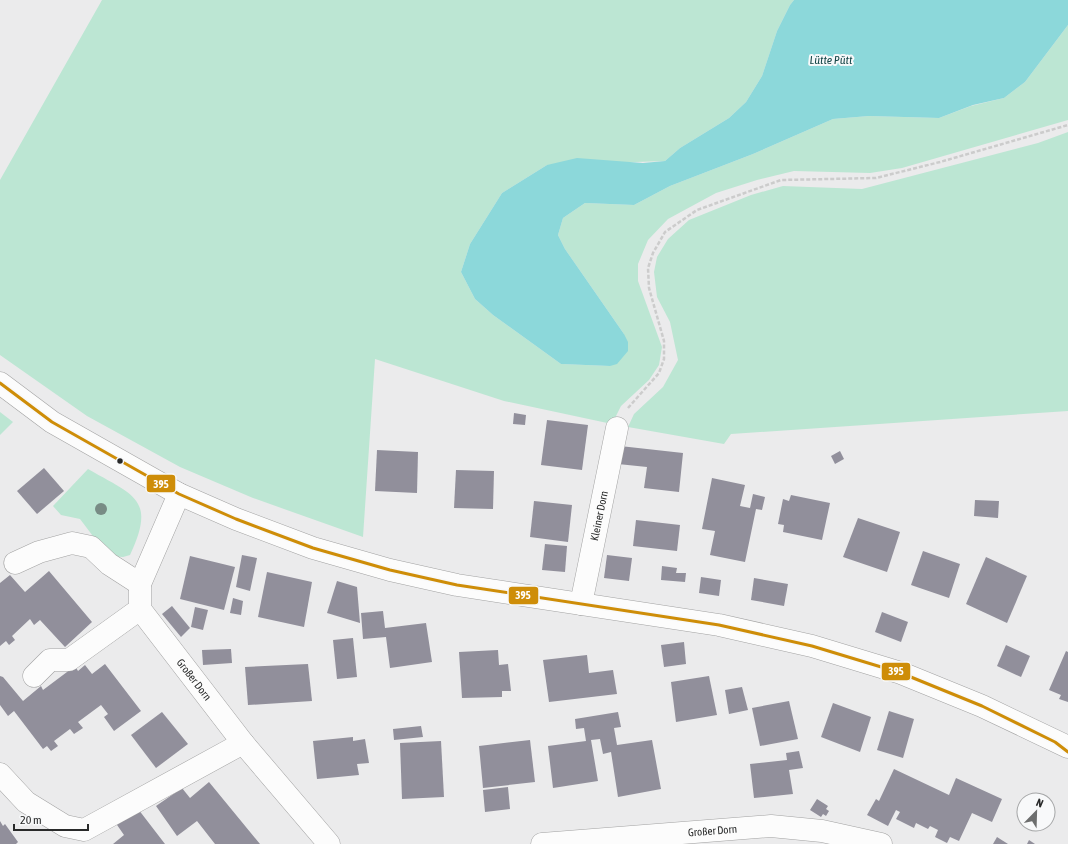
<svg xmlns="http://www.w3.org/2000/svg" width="1068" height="844" viewBox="0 0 1068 844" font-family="'Asap Condensed',sans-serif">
  <rect width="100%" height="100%" fill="#ebebec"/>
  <g fill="#bce6d3">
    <polygon points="102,0 794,0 790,5 777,31 762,76 746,102 729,118 680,148 665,161 547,165 502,193 470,244 461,272 475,299 493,315 561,364 610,366 624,334 565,249 558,235 563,218 585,203 634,205 670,186 753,154 833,119 869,116 939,118 971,106 1004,98 1025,82 1068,25 1068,120 902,168 870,173 794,171 757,180 716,193 668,219 648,240 638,264 638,281 662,347 659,365 649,380 621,406 612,424 504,401 375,359 363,537 253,498 180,467 87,416 0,355 0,180"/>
    <polygon points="1068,132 1068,411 731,434 724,444 628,427 634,414 663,387 678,360 670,322 657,297 654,272 657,257 668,239 689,220 751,195 783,186 862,189 1038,143"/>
    <polygon points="0,412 13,422 0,435"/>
    <path d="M 88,469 C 135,496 156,499 130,555 L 123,557 L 108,556 L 80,519 L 61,515 L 53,506 Z"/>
  </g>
  <polygon fill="#8cd8da" points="794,0 1068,0 1068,25 1025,82 1004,98 973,105 939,118 869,116 833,119 753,154 670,186 634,205 585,203 563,218 558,235 565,249 624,334 628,342 628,351 617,364 610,366 561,364 493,315 475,299 461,272 470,244 502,193 547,165 577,158 643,163 665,161 680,148 729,118 746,102 762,76 777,31 790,5"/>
  <g fill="#918f9b">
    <polygon points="514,413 526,415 525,425 513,424"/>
    <polygon points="547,420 588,425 582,470 541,465"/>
    <polygon points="620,446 683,453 679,492 644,488 647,467 618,464"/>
    <polygon points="377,450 418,452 417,493 375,491"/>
    <polygon points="840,451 844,459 835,464 831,456"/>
    <polygon points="44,468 64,491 37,514 17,491"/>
    <polygon points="456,470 494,471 493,509 454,508"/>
    <polygon points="712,478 745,485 740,506 750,508 753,494 765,497 762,510 756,509 745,562 710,555 715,531 702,529"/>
    <polygon points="791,495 830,503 822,540 783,532 784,525 778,524 783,499 789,501"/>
    <polygon points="975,500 999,501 998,518 974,516"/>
    <polygon points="534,501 572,505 568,542 530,537"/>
    <polygon points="858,518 900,532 887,572 843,557"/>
    <polygon points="636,520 680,525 677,551 633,546"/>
    <polygon points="545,544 567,546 565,572 542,570"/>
    <polygon points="923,551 960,564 949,598 911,585"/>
    <polygon points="242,555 257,558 250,591 236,587"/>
    <polygon points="607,555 632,558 629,581 604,578"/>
    <polygon points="190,556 235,567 224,610 180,599"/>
    <polygon points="986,557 1027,576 1007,623 966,604"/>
    <polygon points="662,566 677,568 676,573 686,573 685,582 661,580"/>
    <polygon points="49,571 92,622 65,647 40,620 34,625 30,619 12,636 15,640 9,645 6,641 0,646 0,583 10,575 25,592"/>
    <polygon points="267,572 312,582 304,627 258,617"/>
    <polygon points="701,577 721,580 719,596 699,593"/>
    <polygon points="754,578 788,584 784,606 751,600"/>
    <polygon points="337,581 357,587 360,623 327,613"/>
    <polygon points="233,598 243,601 241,615 230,613"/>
    <polygon points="172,606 190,628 181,637 162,614"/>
    <polygon points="195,607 208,610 203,630 191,627"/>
    <polygon points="383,611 385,628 426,623 432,662 390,668 386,637 363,639 361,613"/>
    <polygon points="882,612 908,622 901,642 875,632"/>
    <polygon points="353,638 357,677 337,679 333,640"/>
    <polygon points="684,642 686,664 664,667 661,645"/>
    <polygon points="1006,645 1030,656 1021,677 997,666"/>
    <polygon points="231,649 232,663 203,665 202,650"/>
    <polygon points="498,650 499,665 508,664 511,691 502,691 502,697 462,698 459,652"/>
    <polygon points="1066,651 1068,652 1068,702 1059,699 1061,695 1049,690"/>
    <polygon points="587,655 589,673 613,670 617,694 549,702 543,660"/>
    <polygon points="105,664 141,711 114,731 104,717 108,714 101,705 78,722 83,728 74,734 70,729 54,741 58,746 51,751 47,746 43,749 14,711 8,716 0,705 0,676 3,677 23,701 41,686 43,690 75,666 78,671 85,665 92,674"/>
    <polygon points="308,664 312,701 248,705 245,667"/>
    <polygon points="709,676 717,715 676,722 671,682"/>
    <polygon points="742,687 748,710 729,714 725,690"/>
    <polygon points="789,701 798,739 760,746 752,708"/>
    <polygon points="833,703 871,717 860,752 821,737"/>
    <polygon points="889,711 914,719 903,758 877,750"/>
    <polygon points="162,712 188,744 156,768 131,735"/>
    <polygon points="618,712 621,727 614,728 617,745 652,740 661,789 618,797 611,752 603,754 600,739 591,740 598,781 553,788 548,746 586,741 584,728 576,729 575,719"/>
    <polygon points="421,726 423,737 394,740 393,729"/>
    <polygon points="353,737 353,741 365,739 369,763 357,764 359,775 317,779 313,741"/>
    <polygon points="530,740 535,782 483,788 479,746"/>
    <polygon points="441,741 444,797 402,799 400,743"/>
    <polygon points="799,751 803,768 789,770 793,794 754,798 750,764 787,760 786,753"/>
    <polygon points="894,769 949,795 956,778 1002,799 992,822 972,813 959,841 950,837 947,843 935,837 938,830 930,826 928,829 916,823 914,828 896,819 900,812 896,810 888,826 867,815 876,799 879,801"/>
    <polygon points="209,782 260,844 215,844 197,821 177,836 156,806 182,788 190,798"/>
    <polygon points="508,787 510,809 485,812 483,790"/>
    <polygon points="817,799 828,806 826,809 829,811 826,816 823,814 821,817 810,810"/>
    <polygon points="135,805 165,844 113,844 124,835 115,822"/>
    <polygon points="0,821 3,826 5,824 18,842 16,844 0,844"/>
    <polygon points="997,837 1008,844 993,844"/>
    <polygon points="1029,840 1035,844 1027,844"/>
  </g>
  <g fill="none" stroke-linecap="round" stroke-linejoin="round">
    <defs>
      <g id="minor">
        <path id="s1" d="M 179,494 L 140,584 L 140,609 L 243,743 L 329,844"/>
        <polyline points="15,563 39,552 72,543 91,547 109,564 140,584"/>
        <path id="s2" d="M 581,604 L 617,428"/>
        <polyline points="34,676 50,660 69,660 140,609"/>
        <polyline points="0,774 26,802 65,826 84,830 243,743"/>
        <path id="s3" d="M 542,844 L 771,826 L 822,831 L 881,844"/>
      </g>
      <polyline id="major" points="0,383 52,422 179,494 236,519 313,548 390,570 457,585 719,625 812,646 901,673 982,706 1068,747"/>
    </defs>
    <use href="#minor" stroke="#a2a2a2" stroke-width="23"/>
    <use href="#major" stroke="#a2a2a2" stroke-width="23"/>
    <polyline stroke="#ccc" stroke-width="2.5" stroke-dasharray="4 2" stroke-linecap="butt" points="628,408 659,373 664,359 664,341 649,288 648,268 653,253 665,232 697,210 781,180 876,178 940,162 1068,125"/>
    <use href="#minor" stroke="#fcfcfc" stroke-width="22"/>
    <use href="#major" stroke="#fcfcfc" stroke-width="22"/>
    <defs>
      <polyline id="bus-1" points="0,383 52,422 179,494 236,519 313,548 390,570 457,585 719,625 812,646 901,673 982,706 1055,742 1068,752"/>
    </defs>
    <use href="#bus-1" stroke="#f8f9fa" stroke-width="6"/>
    <use href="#bus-1" stroke="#ce8d08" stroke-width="3"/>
  </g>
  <circle fill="#788c85" cx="101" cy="509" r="6"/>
  <circle fill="#292a2a" stroke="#f8f9fa" stroke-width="1.5" cx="120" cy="461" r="3.5"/>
  <g text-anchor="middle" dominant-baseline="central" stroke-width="4" stroke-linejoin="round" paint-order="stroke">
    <g font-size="11" fill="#292a2a" stroke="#f8f9fa">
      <text stroke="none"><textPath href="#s2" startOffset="90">Kleiner Dorn</textPath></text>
      <text stroke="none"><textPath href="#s1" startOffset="212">Großer Dorn</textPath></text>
      <text stroke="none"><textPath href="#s3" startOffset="171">Großer Dorn</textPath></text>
    </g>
    <g font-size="12" font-style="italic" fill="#144647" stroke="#f8f9fa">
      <text x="831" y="60">Lütte Pütt</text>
    </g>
  </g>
  <g stroke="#f8f9fa" stroke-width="1.5">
    <rect x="146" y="474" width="30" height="19" rx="4" fill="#ce8d08"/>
    <rect x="508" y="586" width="31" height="19" rx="4" fill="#ce8d08"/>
    <rect x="881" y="662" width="30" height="19" rx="4" fill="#ce8d08"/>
  </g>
  <g font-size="11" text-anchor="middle" font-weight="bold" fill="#fff">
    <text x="161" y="488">395</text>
    <text x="523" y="599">395</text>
    <text x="896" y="675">395</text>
  </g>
  <g transform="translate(1036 812) rotate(23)"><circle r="19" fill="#f8f9fa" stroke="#a5a6a7"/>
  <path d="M0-3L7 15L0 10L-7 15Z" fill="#6d6e6e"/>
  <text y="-6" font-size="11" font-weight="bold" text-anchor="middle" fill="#292a2a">N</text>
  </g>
  <path d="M14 824v6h74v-6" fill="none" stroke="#292a2a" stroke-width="2"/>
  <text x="20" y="824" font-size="12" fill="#292a2a" stroke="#f8f9fa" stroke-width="3" paint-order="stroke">20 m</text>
</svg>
